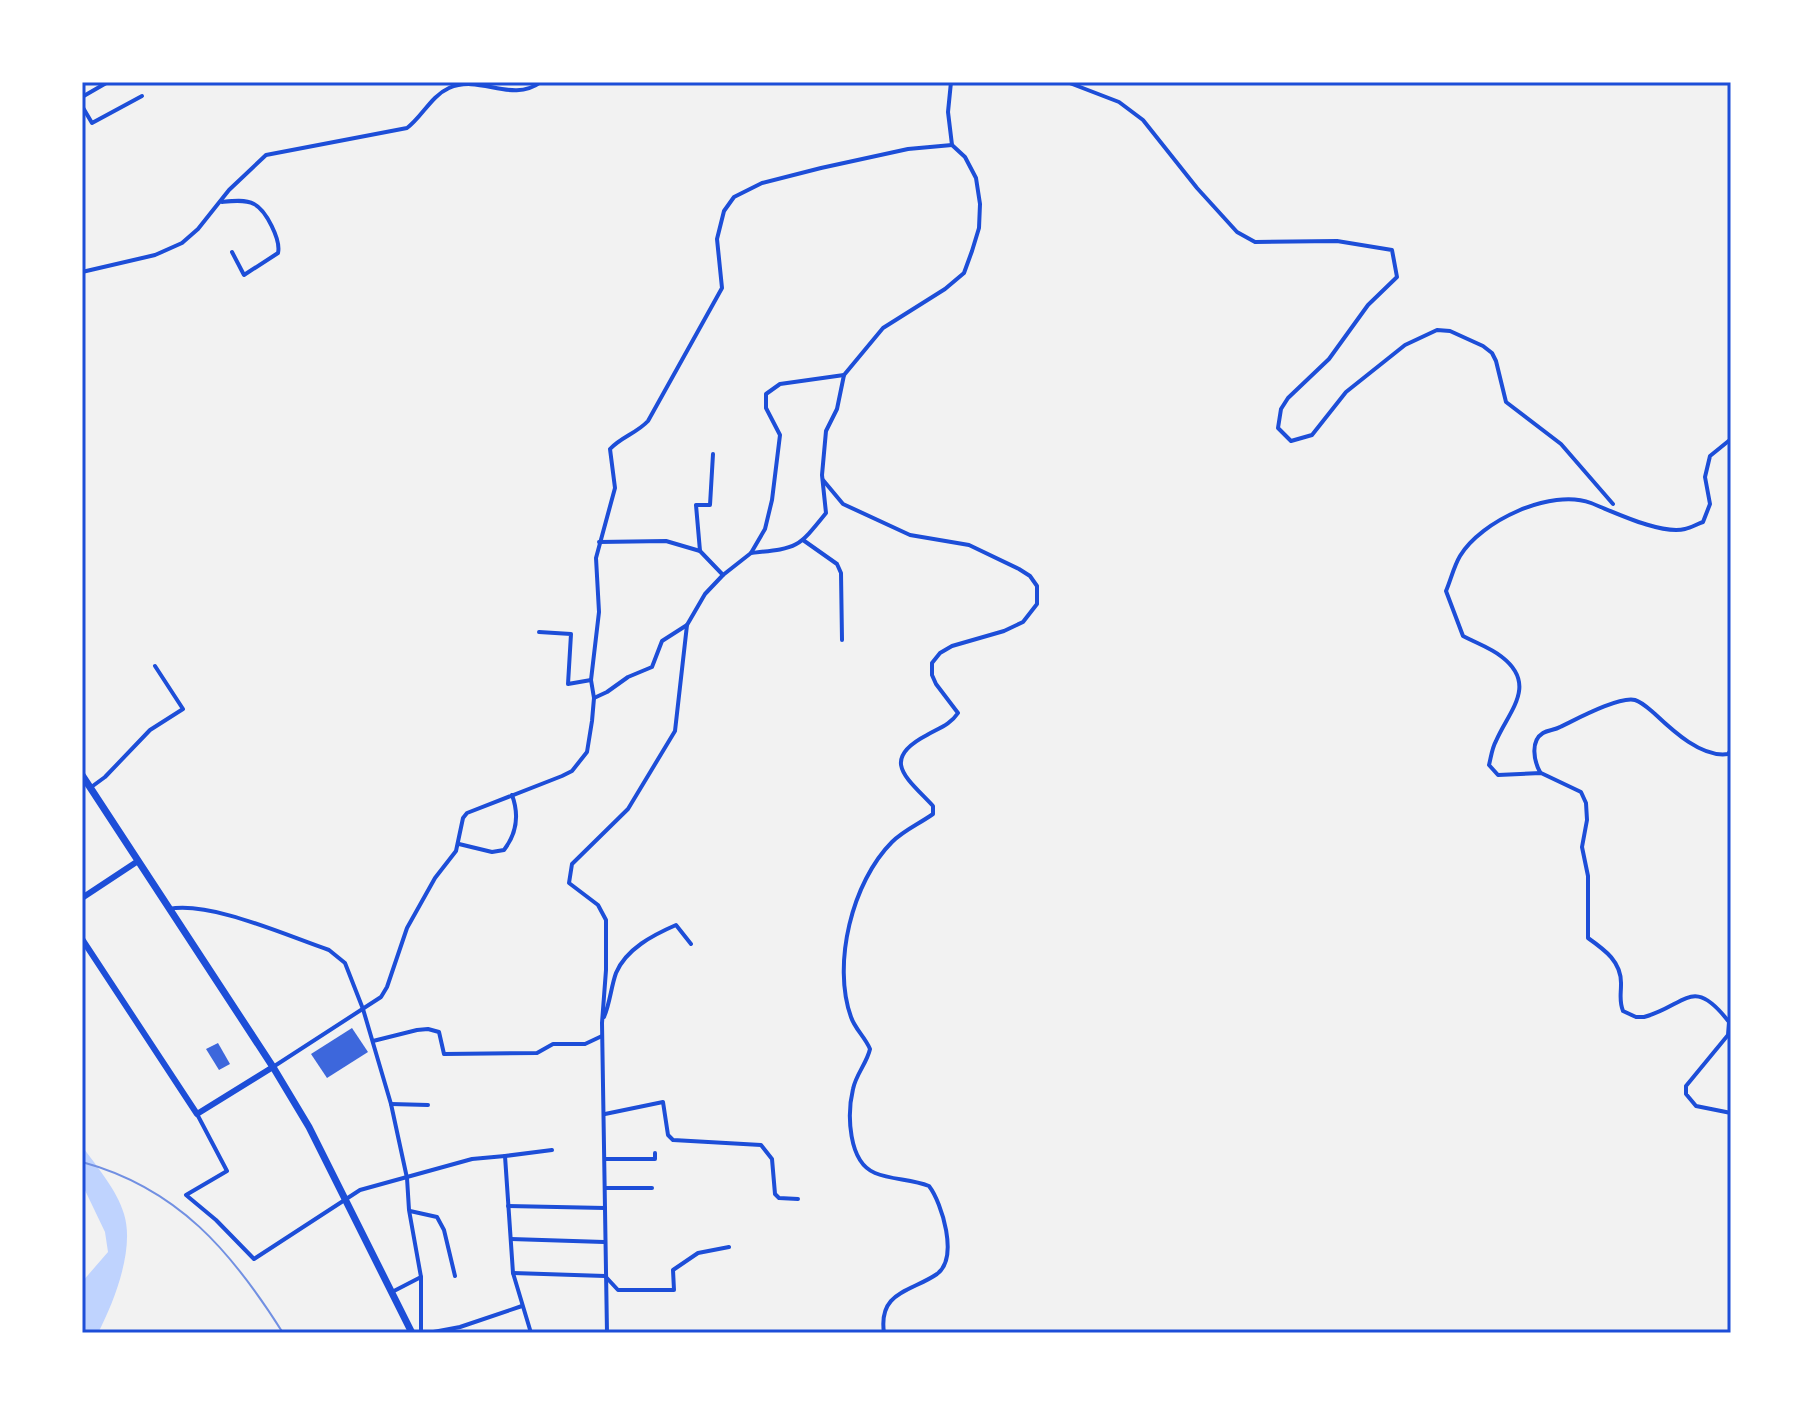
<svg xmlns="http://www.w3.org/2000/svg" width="1813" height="1415" viewBox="0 0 1813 1415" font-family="'Fira Sans Condensed',sans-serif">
  <rect width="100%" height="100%" fill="#f2f2f2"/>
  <path fill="#bfd3fe" d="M 82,1146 C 97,1167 117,1190 124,1214 C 135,1249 114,1302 98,1333 L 82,1333 L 82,1282 L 108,1252 L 105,1232 L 82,1184 Z"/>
  <g fill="#3d67dc">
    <polygon points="352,1028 368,1052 327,1078 311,1054"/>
    <polygon points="218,1043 230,1064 219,1070 206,1049"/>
  </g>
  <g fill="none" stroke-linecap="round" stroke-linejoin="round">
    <g stroke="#1d4ed8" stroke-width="4">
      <polyline points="1067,82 1119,102 1143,120 1197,188 1237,232 1255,242 1337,241 1392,250 1397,277 1368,305 1329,359 1288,398 1281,409 1278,428 1291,441 1312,435 1346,392 1405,345 1437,330 1450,331 1483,346 1492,353 1496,361 1506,402 1561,444 1613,504"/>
      <polyline points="82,97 108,82"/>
      <polyline points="82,106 92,123 142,96"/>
      <path d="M 222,202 C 231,201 245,199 254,204 C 266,210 281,240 278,253 L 244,275 L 232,252"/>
      <path d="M 82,272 L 155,255 L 182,243 L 198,229 L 229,190 L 266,155 L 407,128 C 422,117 431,96 449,88 C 481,74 511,104 541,82"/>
      <path d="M 1731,439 L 1710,456 L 1705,477 L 1710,504 L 1703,522 C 1697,524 1691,528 1685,529 C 1661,535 1614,512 1591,503 C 1551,488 1481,521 1460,556 C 1454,566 1451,579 1446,591 L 1463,636 C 1476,643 1491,648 1502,657 C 1538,685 1509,711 1496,741 C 1492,748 1491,757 1489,765 L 1498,775 L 1541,773 L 1581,792 L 1586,803 L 1587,820 L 1582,847 L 1588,876 L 1588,938 C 1605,950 1622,962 1621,985 C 1621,995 1619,1001 1623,1011 L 1636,1017 L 1644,1017 C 1686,1006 1692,974 1729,1022 L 1728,1035 L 1686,1086 L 1686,1094 L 1696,1106 L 1731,1113"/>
      <path d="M 823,480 L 843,504 L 910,535 L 969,545 L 1019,569 L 1030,576 L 1037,586 L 1037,604 L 1023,622 L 1004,631 L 952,646 L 940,653 L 932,663 L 932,675 L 936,684 L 958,713 C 950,725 939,728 927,735 C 879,760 907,778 933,806 L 933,814 C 919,824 904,830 892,842 C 852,882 832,964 851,1017 C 855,1029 865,1037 870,1049 C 867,1063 856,1074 853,1089 C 847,1114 848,1162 875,1173 C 892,1180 911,1179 929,1186 C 942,1203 959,1258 937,1274 C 911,1292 878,1291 884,1333"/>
      <polyline points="803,540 837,564 841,573 842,640"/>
      <polyline points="599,542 666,541 700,551 723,575"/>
      <polyline points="700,551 696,505 710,505 713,454"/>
      <path d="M 751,553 C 798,548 797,549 826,513 L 822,475 L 826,431 L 837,409 L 844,375 L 883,328 L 945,289 L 964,273 L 972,251 L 979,228 L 980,204 L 976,178 L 965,157 L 952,145 L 948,112 L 951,82"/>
      <polyline points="539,632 571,634 568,684 591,680"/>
      <polyline points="594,698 607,692 628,677 652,667 662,641 687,625"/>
      <path d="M 1540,772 C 1534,761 1530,741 1543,733 C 1548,730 1555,730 1560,727 C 1575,720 1619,696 1635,700 C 1642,702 1649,709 1655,714 C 1673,731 1702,758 1728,754 L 1731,750"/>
      <polyline points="90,788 105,777 150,730 183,709 155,666"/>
      <path d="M 459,844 L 492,852 L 504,850 C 517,833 519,814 512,795"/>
      <path d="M 169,909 C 211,901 287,936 329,950 L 345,963 L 363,1009 L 391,1104 L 407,1178 L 409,1210 L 421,1277 L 392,1292"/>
      <path d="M 604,1017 C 610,1003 611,987 616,973 C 626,949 653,935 676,925 L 691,944"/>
      <polyline points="373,1041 417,1030 428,1029 439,1032 444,1054 537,1053 553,1044 585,1044 602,1036"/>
      <path d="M 273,1067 L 381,997 L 387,987 L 407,928 L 435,878 L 456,851 L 463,818 L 467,813 L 562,776 L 572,771 L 587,752 L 592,721 L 594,698 L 591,680 L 599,612 L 596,558 L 615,488 L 610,449 C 621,437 637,433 648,421 L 722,288 L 717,239 L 724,211 L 734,197 L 762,183 L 821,168 L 908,149 L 952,145"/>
      <polyline points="391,1104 428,1105"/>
      <polyline points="197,1114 227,1171 186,1195 216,1220 254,1259 360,1190 472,1159 505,1156 513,1273 531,1333"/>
      <polyline points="605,1114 663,1102 668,1135 673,1140 761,1145 772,1159 775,1194 779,1198 798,1199"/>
      <polyline points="505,1156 552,1150"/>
      <polyline points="605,1159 655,1159 655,1153"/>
      <polyline points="605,1188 652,1188"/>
      <polyline points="508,1206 605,1208"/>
      <polyline points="410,1211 437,1217 444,1230 455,1276"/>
      <polyline points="511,1239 604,1242"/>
      <polyline points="513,1273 605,1276 618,1290 674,1290 673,1270 698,1253 729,1247"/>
      <polyline points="421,1277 421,1331 424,1333"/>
      <polyline points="428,1333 460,1327 522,1306"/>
      <polyline points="607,1333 602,1023 606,970 606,920 598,905 569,883 572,864 628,809 675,731 687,625 705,594 723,575 751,553 765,529 772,500 780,435 766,408 766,394 780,384 844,375"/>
    </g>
    <g stroke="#1d4ed8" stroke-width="6">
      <polyline points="82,898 138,861"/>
      <polyline points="82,939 197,1114 273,1067"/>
    </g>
    <polyline stroke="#1d4ed8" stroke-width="7" points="82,775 273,1067 309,1127 412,1333"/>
    <path stroke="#7290e2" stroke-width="2" d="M 82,1162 C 178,1188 232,1252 283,1333"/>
  </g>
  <rect width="1813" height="1415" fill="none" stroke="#ffffff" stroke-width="168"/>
  <rect x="84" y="84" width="1645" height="1247" fill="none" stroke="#1d4ed8" stroke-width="3"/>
</svg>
